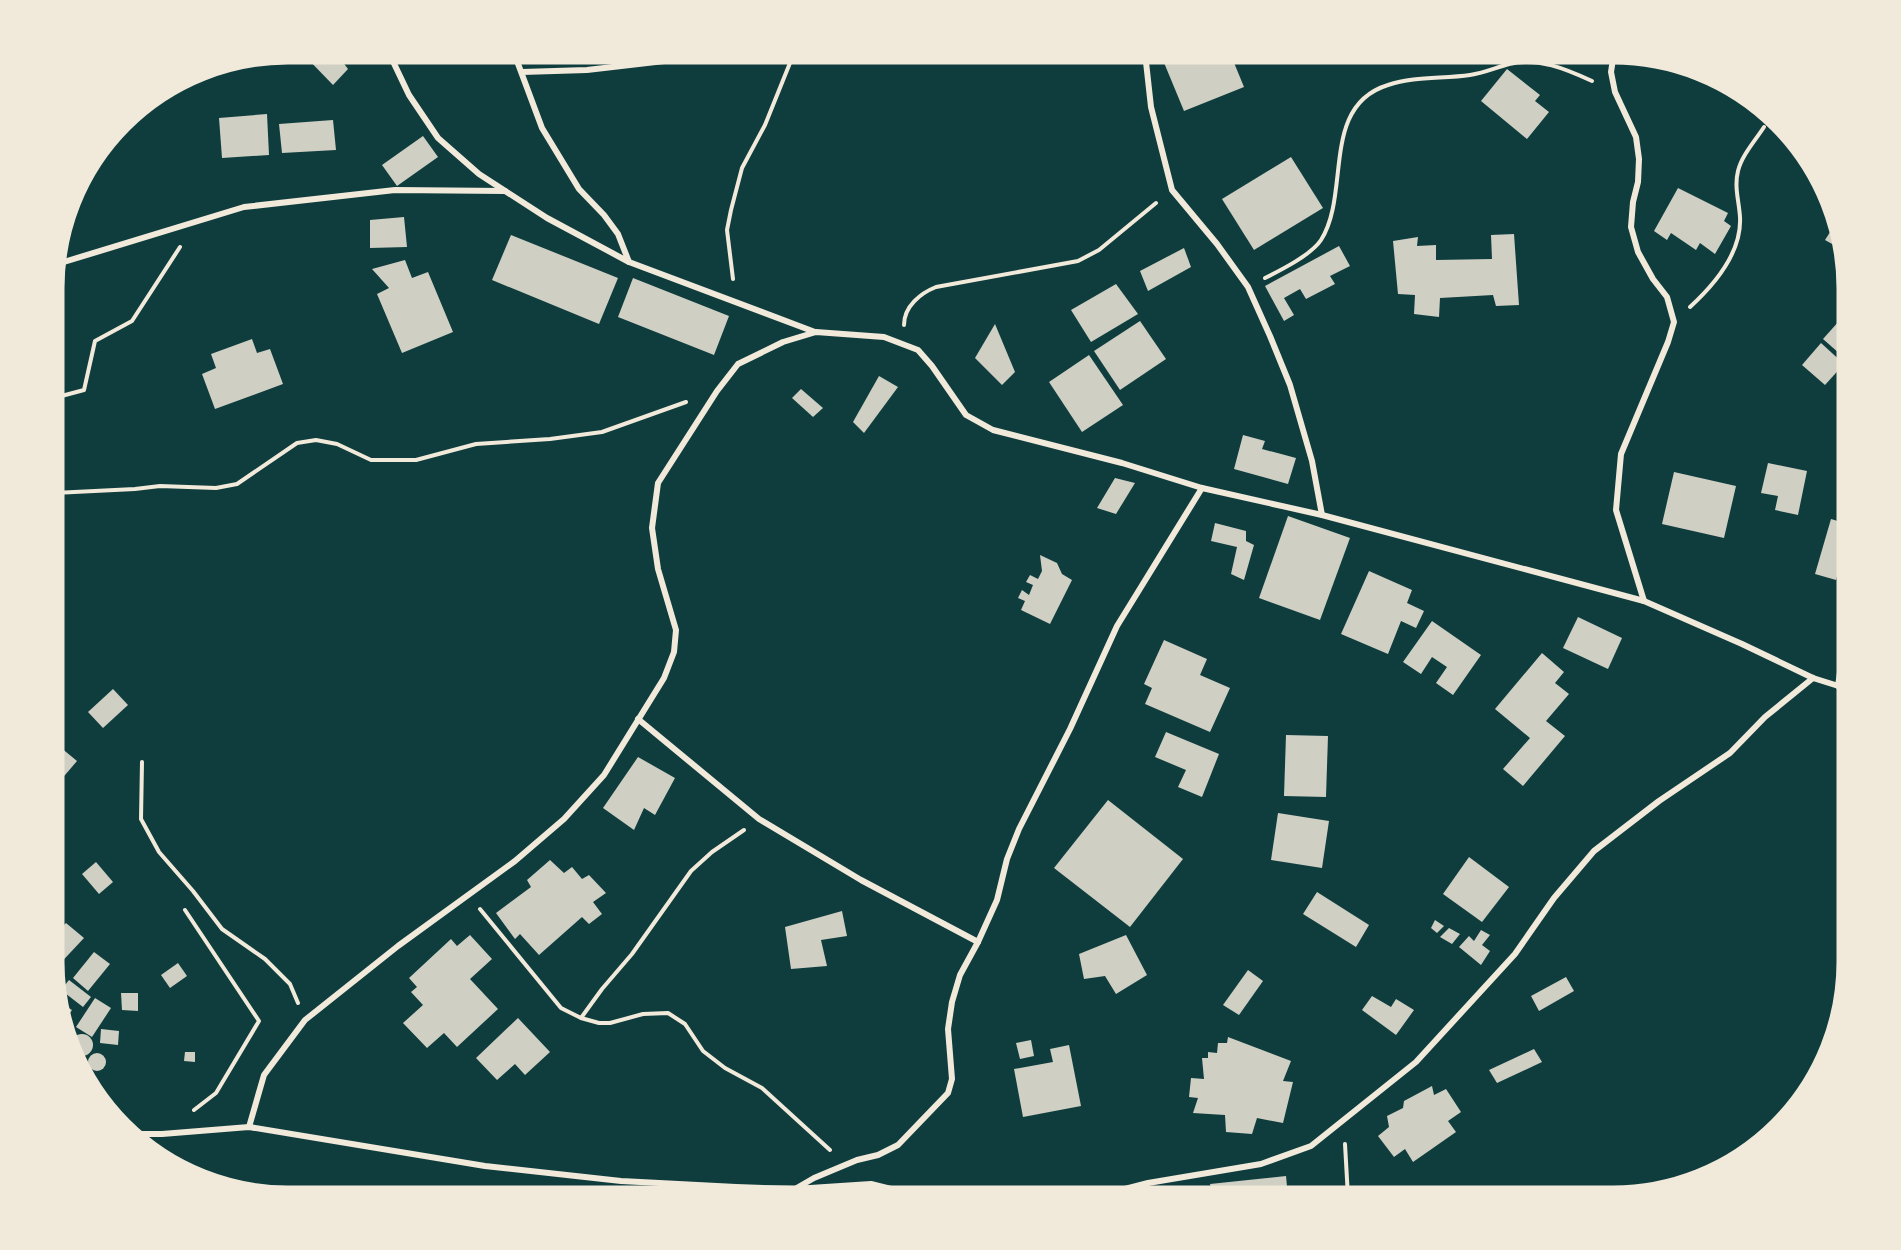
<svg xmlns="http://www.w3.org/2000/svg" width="1901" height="1250" viewBox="0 0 1901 1250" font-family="'Nunito Sans',sans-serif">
  <rect width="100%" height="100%" fill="#0f3d3e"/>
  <g fill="#cfcfc3">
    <polygon points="305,53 336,53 348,69 333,85 303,54"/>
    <polygon points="1160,53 1230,53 1244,87 1184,111"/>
    <polygon points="1507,69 1540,95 1535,101 1549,112 1527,139 1481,101"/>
    <polygon points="267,114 269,155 222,158 219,118"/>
    <polygon points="333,120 336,150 282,153 279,124"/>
    <polygon points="423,136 438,157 397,186 382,165"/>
    <polygon points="1291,157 1323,208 1254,250 1222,199"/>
    <polygon points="1678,188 1728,213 1724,221 1731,226 1715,254 1700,243 1696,250 1671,233 1667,240 1654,231"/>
    <polygon points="404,217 407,247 370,248 370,220"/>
    <polygon points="1834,226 1835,231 1841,249 1825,240"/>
    <polygon points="1514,234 1519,305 1496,306 1493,295 1440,298 1439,317 1414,314 1415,295 1398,294 1393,241 1418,237 1417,246 1436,245 1436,260 1492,259 1491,235"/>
    <polygon points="511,235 618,278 599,324 492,280"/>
    <polygon points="1339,246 1350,266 1330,276 1335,284 1306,299 1300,289 1284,298 1294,315 1284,321 1265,286"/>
    <polygon points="1184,248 1191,267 1148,291 1140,271"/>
    <polygon points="405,260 412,278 428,272 453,332 402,353 377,294 389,288 372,269"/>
    <polygon points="633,278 729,316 714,355 618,317"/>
    <polygon points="1116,284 1138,314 1091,342 1071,310"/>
    <polygon points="1848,311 1848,361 1823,339"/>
    <polygon points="1140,321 1166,359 1120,390 1094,351"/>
    <polygon points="995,324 1015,372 1002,385 975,358"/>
    <polygon points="252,339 257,353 270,349 283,384 215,409 202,374 216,368 211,354"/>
    <polygon points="1821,343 1844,364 1825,385 1802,365"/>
    <polygon points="1089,355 1123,405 1082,432 1049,382"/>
    <polygon points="879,376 898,387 864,433 853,422"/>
    <polygon points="801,389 823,408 813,417 792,398"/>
    <polygon points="1243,435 1265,441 1262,449 1296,458 1288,484 1234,469"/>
    <polygon points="1768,463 1807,471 1798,515 1775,510 1778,496 1761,493"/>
    <polygon points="1674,472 1736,486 1724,538 1662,524"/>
    <polygon points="1115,478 1135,483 1116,514 1097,508"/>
    <polygon points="1288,516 1350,538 1320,620 1259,598"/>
    <polygon points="1831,519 1848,524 1848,539 1836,580 1815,574"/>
    <polygon points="1215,523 1246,531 1246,541 1254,545 1244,580 1231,574 1237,547 1211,541"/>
    <polygon points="1040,555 1057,563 1062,574 1072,580 1050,624 1021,610 1025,601 1018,598 1022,590 1029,595 1033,585 1026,582 1030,575 1038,579 1042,571"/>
    <polygon points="1369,571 1412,590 1407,603 1424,611 1416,628 1401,621 1388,654 1341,634"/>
    <polygon points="1578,617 1622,638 1608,669 1563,648"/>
    <polygon points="1432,621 1481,655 1453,695 1436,683 1447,667 1432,657 1421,674 1403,662"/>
    <polygon points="1164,640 1207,659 1200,675 1230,688 1210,732 1145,704 1152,688 1144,684"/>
    <polygon points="1542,653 1564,672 1555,683 1569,694 1546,721 1565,736 1523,786 1503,769 1530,738 1495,709"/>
    <polygon points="113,689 128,705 103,728 88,712"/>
    <polygon points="1166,732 1219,754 1202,797 1178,787 1186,770 1155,757"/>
    <polygon points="1286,735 1328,736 1326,797 1284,796"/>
    <polygon points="54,742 77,761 54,788"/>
    <polygon points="638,757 675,778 655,815 644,808 634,830 603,808"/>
    <polygon points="1108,800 1183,859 1130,927 1054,868"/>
    <polygon points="1278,813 1329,821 1322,868 1271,860"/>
    <polygon points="1469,857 1509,887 1482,922 1443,894"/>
    <polygon points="550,860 564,873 572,867 582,879 589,875 606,893 593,902 602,914 589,924 582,917 539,955 520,934 515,939 496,913 531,887 527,880"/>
    <polygon points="96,862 113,882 99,894 82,874"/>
    <polygon points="1317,892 1369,925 1356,947 1303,914"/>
    <polygon points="842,911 847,936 821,940 827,966 791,969 785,927"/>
    <polygon points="1435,920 1444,926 1437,933 1431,928"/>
    <polygon points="66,923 84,938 54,970 54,935"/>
    <polygon points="1449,928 1460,934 1452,944 1440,937"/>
    <polygon points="1481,930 1490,935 1482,945 1490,951 1481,965 1459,947 1469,936 1474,941"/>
    <polygon points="470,935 492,959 470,979 498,1009 457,1047 444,1033 427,1048 403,1023 423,1005 411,992 417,987 409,978 451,939 457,946"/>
    <polygon points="1126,935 1147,975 1116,994 1105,976 1084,979 1079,954"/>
    <polygon points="94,952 110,964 88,991 73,978"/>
    <polygon points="178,963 187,976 170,988 161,975"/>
    <polygon points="1248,970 1263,981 1239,1015 1223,1005"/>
    <polygon points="1566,977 1574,991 1539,1011 1531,996"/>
    <polygon points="69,980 91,997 83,1007 61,990"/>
    <polygon points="121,993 138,993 138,1011 122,1010"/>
    <polygon points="1372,996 1391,1007 1396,999 1414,1010 1396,1035 1362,1010"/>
    <polygon points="95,998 111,1008 92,1037 76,1027"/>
    <polygon points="57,1001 72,1010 64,1022"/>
    <polygon points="518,1018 550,1052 525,1075 515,1064 497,1080 476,1058"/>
    <polygon points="101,1029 119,1031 118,1045 100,1043"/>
    <circle cx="82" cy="1045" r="11"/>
    <polygon points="1228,1037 1291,1061 1283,1081 1293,1082 1283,1123 1257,1118 1252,1134 1226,1132 1225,1115 1193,1113 1198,1098 1189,1097 1191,1078 1204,1079 1202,1058 1208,1058 1208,1052 1217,1053 1218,1043 1227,1043"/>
    <polygon points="1031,1040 1034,1056 1020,1059 1016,1043"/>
    <polygon points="1069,1045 1081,1106 1023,1117 1014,1069 1053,1062 1050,1049"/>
    <polygon points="1534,1049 1542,1062 1497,1083 1489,1070"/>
    <polygon points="185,1052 195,1052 195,1062 184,1061"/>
    <circle cx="97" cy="1062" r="9"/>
    <polygon points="1432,1086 1434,1095 1446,1089 1461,1112 1448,1121 1456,1132 1413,1162 1405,1149 1394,1157 1378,1136 1389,1127 1387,1116 1403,1108 1404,1101"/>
    <polygon points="1286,1176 1288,1197 1213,1197 1210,1184"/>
  </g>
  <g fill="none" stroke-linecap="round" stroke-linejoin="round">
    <g stroke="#f1e9da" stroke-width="4">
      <polyline points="1527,61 1538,53"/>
      <path d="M 1265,278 C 1281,270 1311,255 1321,240 C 1351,193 1320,106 1388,85 C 1414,76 1443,79 1470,75 C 1484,73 1495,68 1509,64 C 1538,57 1566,69 1592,81"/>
      <polyline points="733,279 727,230 731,210 742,168 765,125 794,53"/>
      <path d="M 1690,307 C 1714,285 1742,252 1740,217 C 1739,201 1734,187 1738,171 C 1742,155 1755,141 1764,127"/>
      <path d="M 904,325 C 904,306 921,293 936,287 L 1078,261 L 1099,250 L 1156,203"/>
      <polyline points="54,398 84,390 95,341 132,321 180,247"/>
      <polyline points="54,493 135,489 160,486 216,488 237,484 297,443 316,440 337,444 371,460 416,460 476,444 550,439 602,432 686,402"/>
      <polyline points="142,762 141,819 159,852 193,891 222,929 265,959 290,984 298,1003"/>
      <polyline points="480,909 561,1008 581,1018 599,1023 610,1023 643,1014 668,1013 685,1024 703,1051 725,1068 762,1088 830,1150"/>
      <polyline points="185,910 259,1021 216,1093 194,1110"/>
      <polyline points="581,1018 602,989 632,954 691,871 712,852 744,830"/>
      <polyline points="1345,1144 1348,1197"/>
    </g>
    <g stroke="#f1e9da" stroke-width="6">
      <polyline points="389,53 409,95 438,138 479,174 547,218 629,262 815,332"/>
      <polyline points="514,53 542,128 579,189 604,215 618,234 629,262"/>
      <polyline points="1145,53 1151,107 1172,190 1217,244 1248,287 1270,336 1290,385 1312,461 1322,515"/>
      <polyline points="1614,53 1611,72 1615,92 1636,137 1639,159 1638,182 1633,202 1631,227 1638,252 1653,279 1667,297 1674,322 1668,342 1621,454 1616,510 1644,601"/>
      <polyline points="522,72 587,70 733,53"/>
      <polyline points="54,265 244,207 395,190 505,191"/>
      <polyline points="54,568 54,596"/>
      <polyline points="1838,686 1848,619"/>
      <polyline points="638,719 759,819 861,880 978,942"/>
      <polyline points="249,1127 264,1075 305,1020 398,946 515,861 564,819 604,775 664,678 674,652 676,630 658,569 652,528 658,483 717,391 738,364 783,342 816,332 884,337 918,350 932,366 966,415 993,430 1122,463 1202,488 1322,515 1644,601 1742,644 1813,678 1848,689"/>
      <polyline points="135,1134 162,1134 249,1127 485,1166 621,1181 736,1187 795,1189 871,1184 895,1190 912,1197"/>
      <polyline points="795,1189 814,1178 857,1160 878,1155 898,1145 948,1093 952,1079 948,1029 952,1002 960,975 978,942 997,900 1007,859 1019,829 1070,729 1117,626 1202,488"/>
      <polyline points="1094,1197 1148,1183 1261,1164 1311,1146 1416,1062 1515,954 1554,898 1594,851 1659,801 1730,753 1765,717 1813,678"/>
    </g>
  </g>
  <path d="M0 0H1901V1250H0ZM288 63H1613A225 225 0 0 1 1838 288V962A225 225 0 0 1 1613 1187H288A225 225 0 0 1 63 962V288A225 225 0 0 1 288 63Z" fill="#f1e9da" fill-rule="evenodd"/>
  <path fill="none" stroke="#f1e9da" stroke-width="3" d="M288 63H1613A225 225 0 0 1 1838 288V962A225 225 0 0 1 1613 1187H288A225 225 0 0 1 63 962V288A225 225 0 0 1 288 63Z"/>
</svg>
